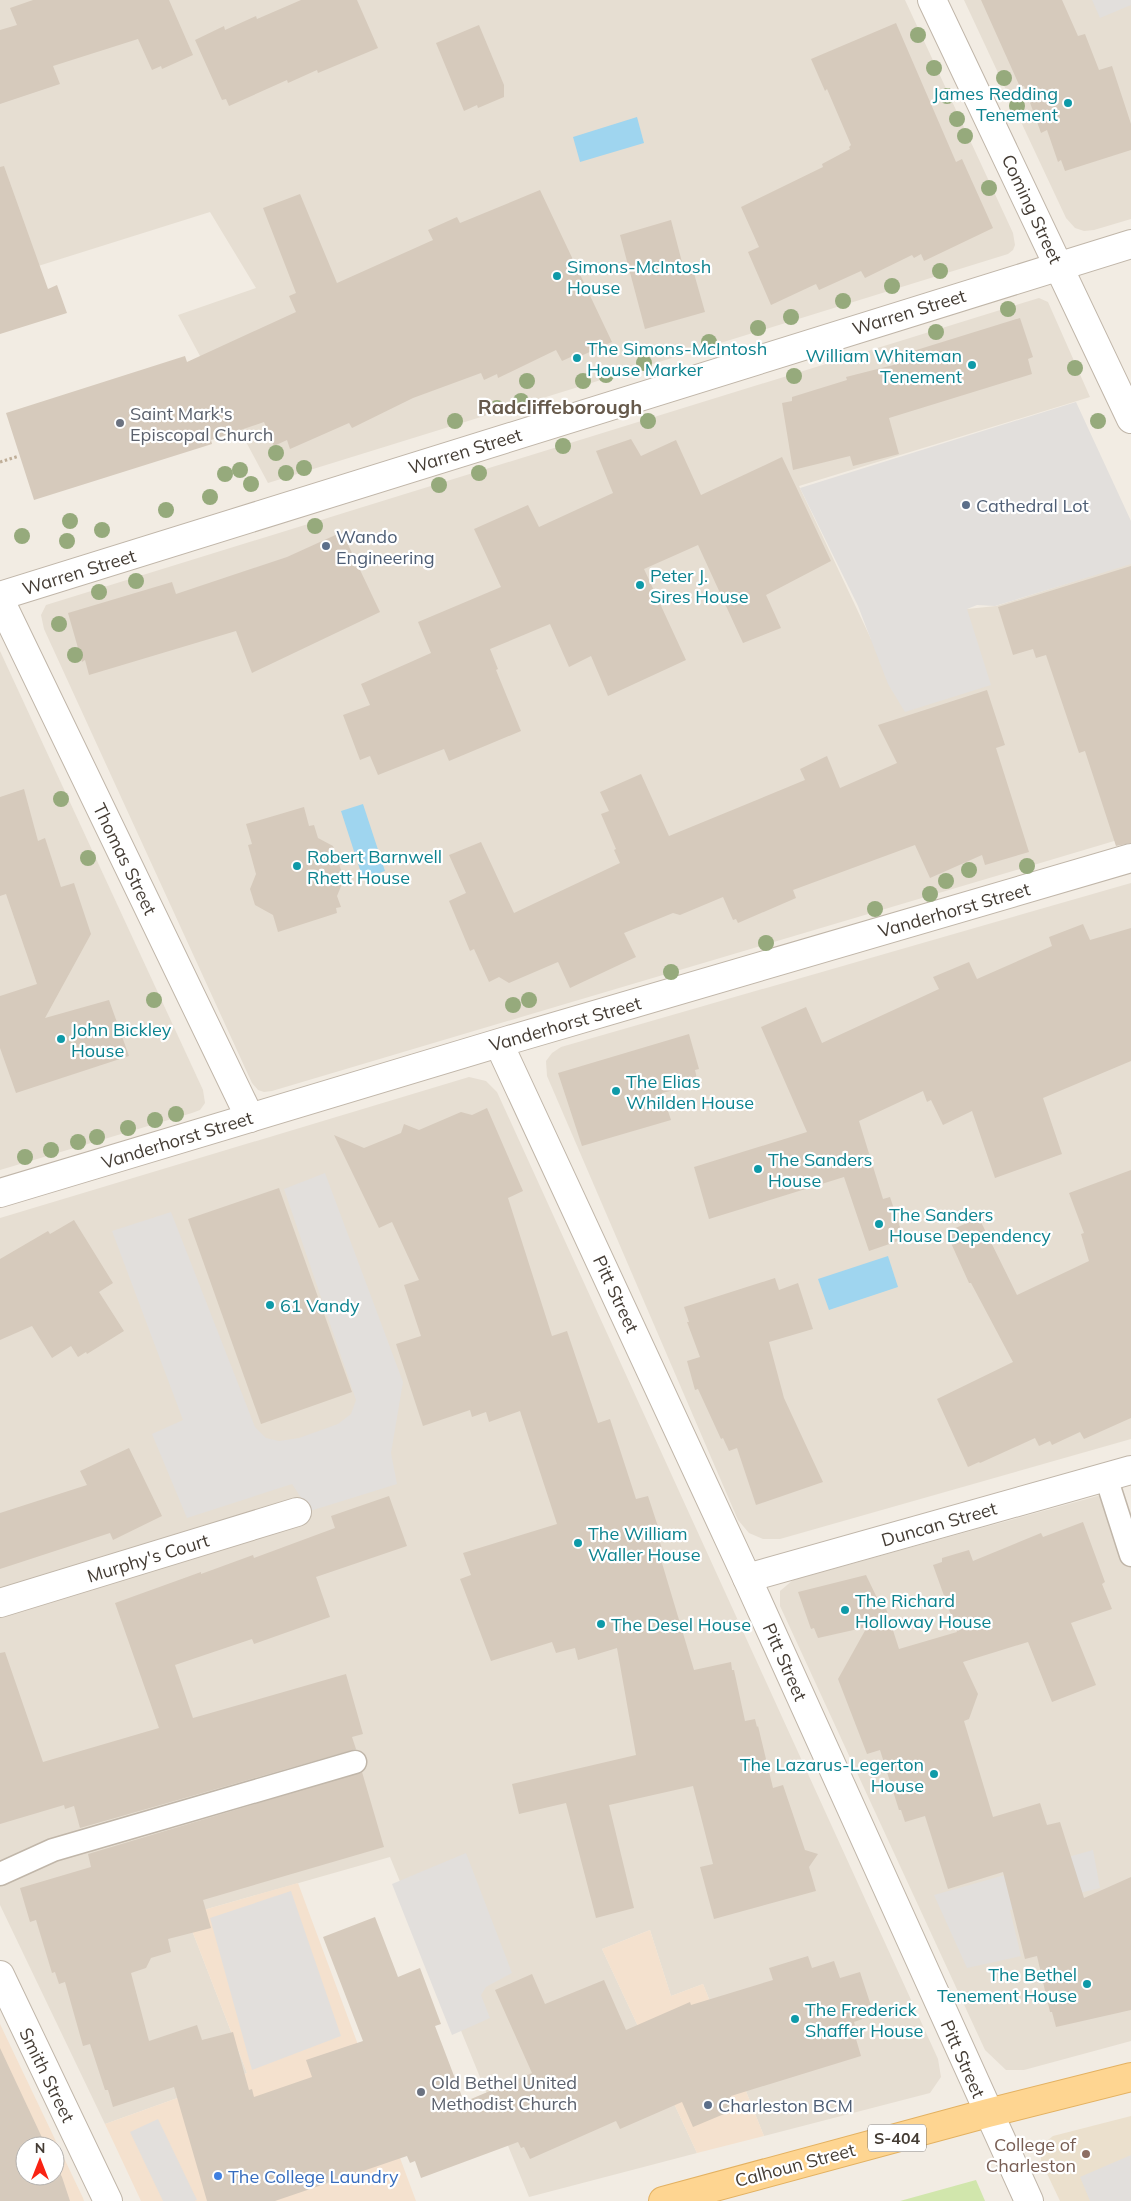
<svg xmlns="http://www.w3.org/2000/svg" width="1131" height="2201" viewBox="0 0 1131 2201" font-family="Mulish,sans-serif">
  <rect width="100%" height="100%" fill="#f2ece3"/>
  <g fill="#e6ded2">
    <polygon points="0,0 905,0 1013,233 1015,245 1013,250 1008,254 268,483 178,315 256,288 210,212 0,278"/>
    <polygon points="964,0 1131,0 1131,219 1094,230 1084,231 1075,228 1066,218"/>
    <polygon points="1039,298 1048,302 1090,397 799,486 871,639 967,609 996,606 1131,563 1131,836 272,1091 264,1092 258,1090 252,1083 44,629 41,615 46,605"/>
    <polygon points="0,651 203,1090 205,1103 200,1110 192,1113 0,1170"/>
    <polygon points="1131,883 1131,1439 780,1539 763,1539 749,1533 738,1520 547,1076 546,1061 552,1053 561,1047"/>
    <polygon points="469,1077 486,1081 497,1092 938,2059 941,2077 930,2093 764,2136 703,1984 671,1996 650,1930 602,1949 697,2153 529,2197 390,1857 186,1915 247,2073 105,2124 0,1905 0,1218"/>
    <polygon points="1101,1495 1131,1563 1131,2041 1024,2070 1006,2070 985,2050 780,1606 780,1591 793,1580"/>
  </g>
  <g fill="#f4e1ce" fill-rule="evenodd">
    <polygon points="298,1883 416,2201 141,2201 105,2124 247,2073 186,1915"/>
    <polygon points="650,1930 671,1996 703,1984 764,2136 697,2153 602,1949"/>
    <path d="M 0,2024 L 83,2198 L 84,2201 L 0,2201 ZM 25,2146 L 55,2146 L 55,2176 L 25,2176 Z"/>
  </g>
  <polygon fill="#ebe0cd" points="1131,2116 1131,2201 1060,2201 1041,2161 1041,2146 1053,2136"/>
  <polygon fill="#d1e6ac" points="976,2180 985,2201 900,2201"/>
  <g fill="#e2dfdc">
    <polygon points="1092,0 1131,0 1131,5 1100,18"/>
    <polygon points="1076,402 1131,521 1131,564 995,606 977,605 967,609 991,685 905,712 888,684 858,606 800,488"/>
    <polygon points="325,1173 403,1382 391,1453 397,1484 310,1511 292,1484 187,1518 152,1434 183,1420 112,1231 171,1212 255,1427 266,1438 279,1441 299,1438 338,1424 351,1414 356,1400 284,1189"/>
    <polygon points="1093,1850 1100,1888 1010,1910 1021,1956 967,1968 934,1895"/>
    <polygon points="466,1853 512,1973 486,1987 481,1995 490,2018 452,2035 392,1884"/>
    <polygon points="291,1891 341,2036 252,2070 210,1918"/>
    <polygon points="158,2119 197,2200 194,2201 163,2201 130,2132"/>
    <polygon points="1131,2155 1131,2201 1090,2201 1080,2177"/>
  </g>
  <g fill="#9fd5ef">
    <polygon points="637,117 644,143 580,162 573,137"/>
    <polygon points="363,804 385,871 363,879 341,811"/>
    <polygon points="888,1256 898,1287 829,1310 818,1279"/>
  </g>
  <g fill="#d6cabc">
    <polygon points="33,0 169,0 193,55 162,69 161,66 152,70 138,39 53,66 60,84 0,104 0,30 17,25 10,8"/>
    <polygon points="301,0 357,0 378,48 318,73 317,70 288,83 287,80 229,106 226,99 222,100 195,40 224,26 225,30 256,16 257,19"/>
    <polygon points="981,0 1062,0 1078,36 1085,34 1099,70 1112,66 1131,124 1131,150 1065,171 1061,160 1058,162 1047,130 1041,133 1024,86 1020,87"/>
    <polygon points="896,23 956,162 962,159 993,228 924,261 921,254 914,258 912,255 865,278 861,271 819,290 816,284 771,305 748,252 759,247 741,207 823,167 822,164 850,149 849,147 851,145 827,89 825,91 811,59"/>
    <polygon points="479,25 504,85 504,97 478,108 477,105 464,111 436,43"/>
    <polygon points="4,166 48,289 57,285 67,313 0,334 0,167"/>
    <polygon points="540,190 612,342 574,359 573,356 562,361 556,350 498,378 497,374 484,380 481,373 413,398 352,428 349,423 290,449 287,440 274,446 264,422 211,440 212,444 34,500 6,413 185,356 187,362 296,312 289,296 296,293 263,208 300,194 337,283 433,240 428,230 457,217 460,223"/>
    <polygon points="671,220 683,266 691,263 705,312 645,329 620,235"/>
    <polygon points="1020,318 1033,357 1028,359 1032,374 889,418 899,454 853,466 850,456 793,470 782,403 792,401 792,397 847,380 846,377 913,360 910,352"/>
    <polygon points="631,439 641,456 676,440 701,495 782,457 831,561 766,595 781,628 743,643 698,545 644,569 686,660 608,696 591,656 569,667 550,624 490,649 498,669 496,670 521,731 449,761 444,749 378,775 370,756 360,760 343,715 370,705 361,684 431,653 418,622 501,587 474,529 528,505 539,527 613,493 596,451"/>
    <polygon points="342,532 380,612 252,673 236,631 89,675 85,660 82,662 68,613 172,582 176,594 287,557"/>
    <polygon points="1131,566 1131,843 1116,846 1085,751 1079,753 1046,655 1036,658 1033,649 1013,655 998,607"/>
    <polygon points="987,690 1005,745 996,748 1029,852 985,865 982,855 930,878 915,845 793,890 796,898 738,923 736,919 733,920 723,897 680,915 673,913 624,933 636,957 570,988 558,962 509,983 499,977 489,982 474,949 470,951 449,901 466,893 449,855 481,842 514,913 620,863 614,850 616,849 601,814 609,811 600,792 641,774 669,836 805,780 800,769 827,756 840,788 897,763 878,725"/>
    <polygon points="24,789 38,841 45,838 61,887 74,883 91,934 45,1018 109,1000 129,1056 16,1093 0,1048 0,996 37,984 6,894 0,896 0,797"/>
    <polygon points="304,807 309,826 314,825 318,838 333,846 344,879 337,896 341,907 336,908 337,913 278,932 273,915 255,905 250,889 256,874 248,845 252,844 246,824"/>
    <polygon points="1083,924 1090,940 1131,928 1131,1061 1043,1098 1062,1154 995,1178 972,1111 943,1125 931,1100 927,1102 923,1091 859,1121 883,1199 890,1197 904,1239 869,1251 844,1177 709,1219 694,1167 807,1132 761,1027 806,1007 822,1043 939,989 933,977 969,962 977,979 1052,946 1049,937"/>
    <polygon points="689,1034 699,1069 695,1070 697,1079 673,1086 674,1090 662,1093 671,1120 582,1146 558,1073"/>
    <polygon points="487,1108 523,1191 508,1198 552,1336 567,1331 598,1423 610,1419 636,1499 648,1496 661,1536 658,1536 663,1552 659,1553 694,1670 731,1662 732,1670 734,1670 745,1721 755,1719 757,1727 758,1726 773,1788 783,1785 805,1850 818,1854 809,1867 816,1891 714,1919 700,1867 713,1864 693,1786 609,1805 634,1908 596,1918 566,1803 519,1814 512,1784 636,1755 617,1648 578,1660 575,1648 556,1653 552,1642 491,1661 460,1579 471,1575 463,1553 557,1524 520,1411 489,1422 486,1412 472,1417 470,1410 423,1426 396,1344 421,1336 404,1285 419,1280 392,1222 379,1228 334,1135 364,1148 401,1133 404,1124 419,1130 461,1112 472,1115"/>
    <polygon points="1131,1170 1131,1418 1084,1439 1080,1432 1052,1445 1050,1441 1039,1446 1035,1438 980,1463 979,1462 968,1467 937,1399 1013,1362 971,1283 969,1283 946,1232 979,1218 1017,1295 1089,1261 1081,1234 1084,1233 1069,1193"/>
    <polygon points="279,1188 352,1392 261,1424 188,1219"/>
    <polygon points="74,1220 113,1283 99,1292 124,1331 87,1354 86,1352 78,1357 71,1346 52,1358 32,1326 0,1340 0,1259 48,1231 50,1234"/>
    <polygon points="775,1278 779,1290 798,1283 813,1329 769,1342 784,1398 823,1482 756,1505 737,1448 729,1451 723,1438 721,1439 698,1389 695,1390 687,1361 700,1357 687,1322 689,1322 684,1307"/>
    <polygon points="129,1448 162,1516 113,1540 110,1533 0,1569 0,1513 87,1485 80,1471"/>
    <polygon points="389,1496 407,1546 316,1577 330,1617 254,1644 252,1639 175,1665 193,1718 346,1674 363,1734 352,1737 356,1749 80,1828 74,1806 65,1809 64,1805 0,1824 0,1653 5,1652 43,1762 159,1728 115,1603 201,1572 201,1574 253,1555 254,1558 335,1528 331,1516"/>
    <polygon points="1083,1522 1105,1582 1102,1584 1112,1609 1071,1623 1096,1685 1052,1702 1028,1642 963,1662 978,1694 969,1719 964,1721 993,1817 1040,1803 1047,1825 1060,1822 1084,1898 1131,1877 1131,2010 1056,2027 1052,2012 1050,2012 1037,1956 1025,1959 1003,1872 948,1889 925,1816 905,1822 901,1810 899,1810 880,1750 867,1754 838,1679 867,1627 818,1638 814,1628 811,1629 798,1592 866,1575 880,1604 883,1599 899,1649 957,1632 933,1565 942,1562 942,1558 969,1550 973,1561 1041,1533 1043,1537"/>
    <polygon points="362,1772 384,1847 203,1900 211,1928 168,1939 171,1952 151,1958 146,1968 131,1973 149,2041 197,2025 202,2040 233,2032 249,2090 252,2089 254,2097 312,2077 306,2060 363,2041 323,1937 375,1917 398,1977 420,1968 441,2024 435,2026 464,2102 532,2073 495,1990 532,1974 545,2004 604,1980 626,2030 690,2002 691,2005 773,1980 769,1968 808,1956 812,1968 834,1961 840,1978 860,1972 874,2015 854,2022 859,2039 856,2039 861,2056 731,2096 736,2109 693,2127 682,2102 620,2129 616,2121 530,2159 524,2147 521,2148 518,2142 421,2178 415,2161 410,2163 407,2156 275,2201 207,2201 174,2087 113,2107 108,2090 105,2090 90,2044 83,2046 65,1982 59,1984 55,1972 52,1973 36,1920 30,1922 20,1888 91,1867 88,1854"/>
    <polygon points="0,2048 46,2146 25,2146 25,2176 55,2176 55,2163 62,2177 70,2201 0,2201"/>
  </g>
  <g fill="none" stroke-linecap="round" stroke-linejoin="round">
    <defs>
      <g id="service">
        <polyline points="1106,1477 1131,1555"/>
        <polyline points="0,1874 53,1850 355,1762"/>
      </g>
      <g id="minor">
        <polyline points="0,596 1131,244"/>
        <polyline points="0,600 250,1118"/>
        <polyline points="499,1044 747,1578 1029,2201"/>
        <polyline points="0,1193 509,1040 1131,858"/>
        <polyline points="747,1578 1131,1470"/>
        <polyline points="0,1603 297,1512"/>
      </g>
      <g id="tertiary">
        <polyline points="932,0 1131,419"/>
        <polyline points="0,1975 108,2201"/>
      </g>
      <polyline id="primary" points="663,2201 988,2113 1131,2077"/>
    </defs>
    <use href="#service" stroke="#c0b6a9" stroke-width="25"/>
    <use href="#minor" stroke="#c0b6a9" stroke-width="30"/>
    <use href="#tertiary" stroke="#c0b6a9" stroke-width="30"/>
    <use href="#primary" stroke="#e3b161" stroke-width="30"/>
    <polyline stroke="#bfae98" stroke-width="3" stroke-dasharray="2.5 2.5" stroke-linecap="butt" points="0,462 19,456"/>
    <use href="#service" stroke="#fff" stroke-width="22"/>
    <use href="#minor" stroke="#fff" stroke-width="28"/>
    <use href="#tertiary" stroke="#fff" stroke-width="28"/>
    <use href="#primary" stroke="#fed591" stroke-width="28"/>
  </g>
  <g fill="#96aa7c">
    <circle cx="918" cy="35" r="8"/>
    <circle cx="934" cy="68" r="8"/>
    <circle cx="1004" cy="78" r="8"/>
    <circle cx="947" cy="96" r="8"/>
    <circle cx="1017" cy="106" r="8"/>
    <circle cx="957" cy="119" r="8"/>
    <circle cx="965" cy="136" r="8"/>
    <circle cx="989" cy="188" r="8"/>
    <circle cx="940" cy="271" r="8"/>
    <circle cx="892" cy="286" r="8"/>
    <circle cx="843" cy="301" r="8"/>
    <circle cx="1008" cy="309" r="8"/>
    <circle cx="791" cy="317" r="8"/>
    <circle cx="758" cy="328" r="8"/>
    <circle cx="936" cy="332" r="8"/>
    <circle cx="709" cy="342" r="8"/>
    <circle cx="644" cy="363" r="8"/>
    <circle cx="1075" cy="368" r="8"/>
    <circle cx="606" cy="375" r="8"/>
    <circle cx="794" cy="376" r="8"/>
    <circle cx="527" cy="381" r="8"/>
    <circle cx="583" cy="381" r="8"/>
    <circle cx="521" cy="401" r="8"/>
    <circle cx="497" cy="408" r="8"/>
    <circle cx="455" cy="421" r="8"/>
    <circle cx="648" cy="421" r="8"/>
    <circle cx="1098" cy="421" r="8"/>
    <circle cx="563" cy="446" r="8"/>
    <circle cx="276" cy="453" r="8"/>
    <circle cx="304" cy="468" r="8"/>
    <circle cx="240" cy="470" r="8"/>
    <circle cx="286" cy="473" r="8"/>
    <circle cx="479" cy="473" r="8"/>
    <circle cx="225" cy="474" r="8"/>
    <circle cx="251" cy="484" r="8"/>
    <circle cx="439" cy="485" r="8"/>
    <circle cx="210" cy="497" r="8"/>
    <circle cx="166" cy="510" r="8"/>
    <circle cx="70" cy="521" r="8"/>
    <circle cx="315" cy="526" r="8"/>
    <circle cx="102" cy="530" r="8"/>
    <circle cx="22" cy="536" r="8"/>
    <circle cx="67" cy="541" r="8"/>
    <circle cx="136" cy="581" r="8"/>
    <circle cx="99" cy="592" r="8"/>
    <circle cx="59" cy="624" r="8"/>
    <circle cx="75" cy="655" r="8"/>
    <circle cx="61" cy="799" r="8"/>
    <circle cx="88" cy="858" r="8"/>
    <circle cx="1027" cy="866" r="8"/>
    <circle cx="969" cy="870" r="8"/>
    <circle cx="946" cy="881" r="8"/>
    <circle cx="930" cy="894" r="8"/>
    <circle cx="875" cy="909" r="8"/>
    <circle cx="766" cy="943" r="8"/>
    <circle cx="671" cy="972" r="8"/>
    <circle cx="154" cy="1000" r="8"/>
    <circle cx="529" cy="1000" r="8"/>
    <circle cx="513" cy="1005" r="8"/>
    <circle cx="176" cy="1114" r="8"/>
    <circle cx="155" cy="1120" r="8"/>
    <circle cx="128" cy="1128" r="8"/>
    <circle cx="97" cy="1137" r="8"/>
    <circle cx="78" cy="1142" r="8"/>
    <circle cx="51" cy="1150" r="8"/>
    <circle cx="25" cy="1157" r="8"/>
  </g>
  <g fill="#0f9aa8" stroke="#fff" stroke-width="2">
    <circle cx="1068" cy="103" r="5"/>
    <circle cx="557" cy="276" r="5"/>
    <circle cx="577" cy="358" r="5"/>
    <circle cx="972" cy="365" r="5"/>
    <circle cx="640" cy="585" r="5"/>
    <circle cx="297" cy="866" r="5"/>
    <circle cx="61" cy="1039" r="5"/>
    <circle cx="616" cy="1091" r="5"/>
    <circle cx="758" cy="1169" r="5"/>
    <circle cx="879" cy="1224" r="5"/>
    <circle cx="270" cy="1305" r="5"/>
    <circle cx="578" cy="1543" r="5"/>
    <circle cx="845" cy="1610" r="5"/>
    <circle cx="601" cy="1624" r="5"/>
    <circle cx="934" cy="1774" r="5"/>
    <circle cx="1087" cy="1984" r="5"/>
    <circle cx="795" cy="2019" r="5"/>
  </g>
  <g fill="#6b7280" stroke="#fff" stroke-width="2">
    <circle cx="120" cy="423" r="5"/>
    <circle cx="421" cy="2092" r="5"/>
  </g>
  <g fill="#5c6f8a" stroke="#fff" stroke-width="2">
    <circle cx="966" cy="505" r="5"/>
    <circle cx="326" cy="546" r="5"/>
    <circle cx="708" cy="2105" r="5"/>
  </g>
  <circle fill="#8d6e63" stroke="#fff" stroke-width="2" cx="1086" cy="2154" r="5"/>
  <circle fill="#3f7fe0" stroke="#fff" stroke-width="2" cx="218" cy="2176" r="5"/>
  <g text-anchor="middle" dominant-baseline="central" stroke-width="4.5" stroke-linejoin="round" paint-order="stroke">
    <rect fill="#fff" stroke="#7c7671" stroke-width="1" x="868" y="2124.5" width="58" height="27" rx="4"/>
    <g font-size="16" font-weight="bold" fill="#443c34">
      <text x="897" y="2138">S-404</text>
    </g>
    <g font-size="18" fill="#0d838f" stroke="#fff" text-anchor="start">
      <text x="1058" y="93" text-anchor="end">James Redding<tspan x="1058" dy="21">Tenement</tspan></text>
      <text x="567" y="266">Simons-McIntosh<tspan x="567" dy="21">House</tspan></text>
      <text x="587" y="348">The Simons-McIntosh<tspan x="587" dy="21">House Marker</tspan></text>
      <text x="962" y="355" text-anchor="end">William Whiteman<tspan x="962" dy="21">Tenement</tspan></text>
      <text x="650" y="575">Peter J.<tspan x="650" dy="21">Sires House</tspan></text>
      <text x="307" y="856">Robert Barnwell<tspan x="307" dy="21">Rhett House</tspan></text>
      <text x="71" y="1029">John Bickley<tspan x="71" dy="21">House</tspan></text>
      <text x="626" y="1081">The Elias<tspan x="626" dy="21">Whilden House</tspan></text>
      <text x="768" y="1159">The Sanders<tspan x="768" dy="21">House</tspan></text>
      <text x="889" y="1214">The Sanders<tspan x="889" dy="21">House Dependency</tspan></text>
      <text x="280" y="1305">61 Vandy</text>
      <text x="588" y="1533">The William<tspan x="588" dy="21">Waller House</tspan></text>
      <text x="855" y="1600">The Richard<tspan x="855" dy="21">Holloway House</tspan></text>
      <text x="611" y="1624">The Desel House</text>
      <text x="924" y="1764" text-anchor="end">The Lazarus-Legerton<tspan x="924" dy="21">House</tspan></text>
      <text x="1077" y="1974" text-anchor="end">The Bethel<tspan x="1077" dy="21">Tenement House</tspan></text>
      <text x="805" y="2009">The Frederick<tspan x="805" dy="21">Shaffer House</tspan></text>
    </g>
    <g font-size="18" fill="#443c34" stroke="#fff">
      <text transform="translate(1032 209) rotate(65)">Coming Street</text>
      <text transform="translate(909 312) rotate(-17)">Warren Street</text>
      <text transform="translate(465 451) rotate(-17)">Warren Street</text>
      <text transform="translate(79 572) rotate(-17)">Warren Street</text>
      <text transform="translate(125 859) rotate(64)">Thomas Street</text>
      <text transform="translate(954 910) rotate(-16)">Vanderhorst Street</text>
      <text transform="translate(565 1024) rotate(-16)">Vanderhorst Street</text>
      <text transform="translate(177 1140) rotate(-17)">Vanderhorst Street</text>
      <text transform="translate(616 1294) rotate(65)">Pitt Street</text>
      <text transform="translate(939 1524) rotate(-16)">Duncan Street</text>
      <text transform="translate(148 1558) rotate(-17)">Murphy's Court</text>
      <text transform="translate(785 1662) rotate(66)">Pitt Street</text>
      <text transform="translate(963 2059) rotate(66)">Pitt Street</text>
      <text transform="translate(47 2075) rotate(64)">Smith Street</text>
      <text transform="translate(795 2165) rotate(-15)">Calhoun Street</text>
    </g>
    <g font-size="18" fill="#5b616d" stroke="#fff" text-anchor="start">
      <text x="130" y="413">Saint Mark's<tspan x="130" dy="21">Episcopal Church</tspan></text>
      <text x="431" y="2082">Old Bethel United<tspan x="431" dy="21">Methodist Church</tspan></text>
    </g>
    <g font-size="18" fill="#4e5e75" stroke="#fff" text-anchor="start">
      <text x="976" y="505">Cathedral Lot</text>
      <text x="336" y="536">Wando<tspan x="336" dy="21">Engineering</tspan></text>
      <text x="718" y="2105">Charleston BCM</text>
    </g>
    <g font-size="18" fill="#785e54" stroke="#fff" text-anchor="end">
      <text x="1076" y="2144">College of<tspan x="1076" dy="21">Charleston</tspan></text>
    </g>
    <g font-size="18" fill="#366cbe" stroke="#fff" text-anchor="start">
      <text x="228" y="2176">The College Laundry</text>
    </g>
    <g font-size="20" font-weight="bold" fill="#66594b" stroke="#fff">
      <text x="560" y="406">Radcliffeborough</text>
    </g>
  </g>
  <g transform="translate(40 2161)"><circle r="24" fill="#ffffff" stroke="#b4b1ae"/>
  <path d="M0-4L9 19L0 12L-9 19Z" fill="#f92213"/>
  <text y="-8" font-size="14" font-weight="bold" text-anchor="middle" fill="#443c34">N</text>
  </g>
</svg>
